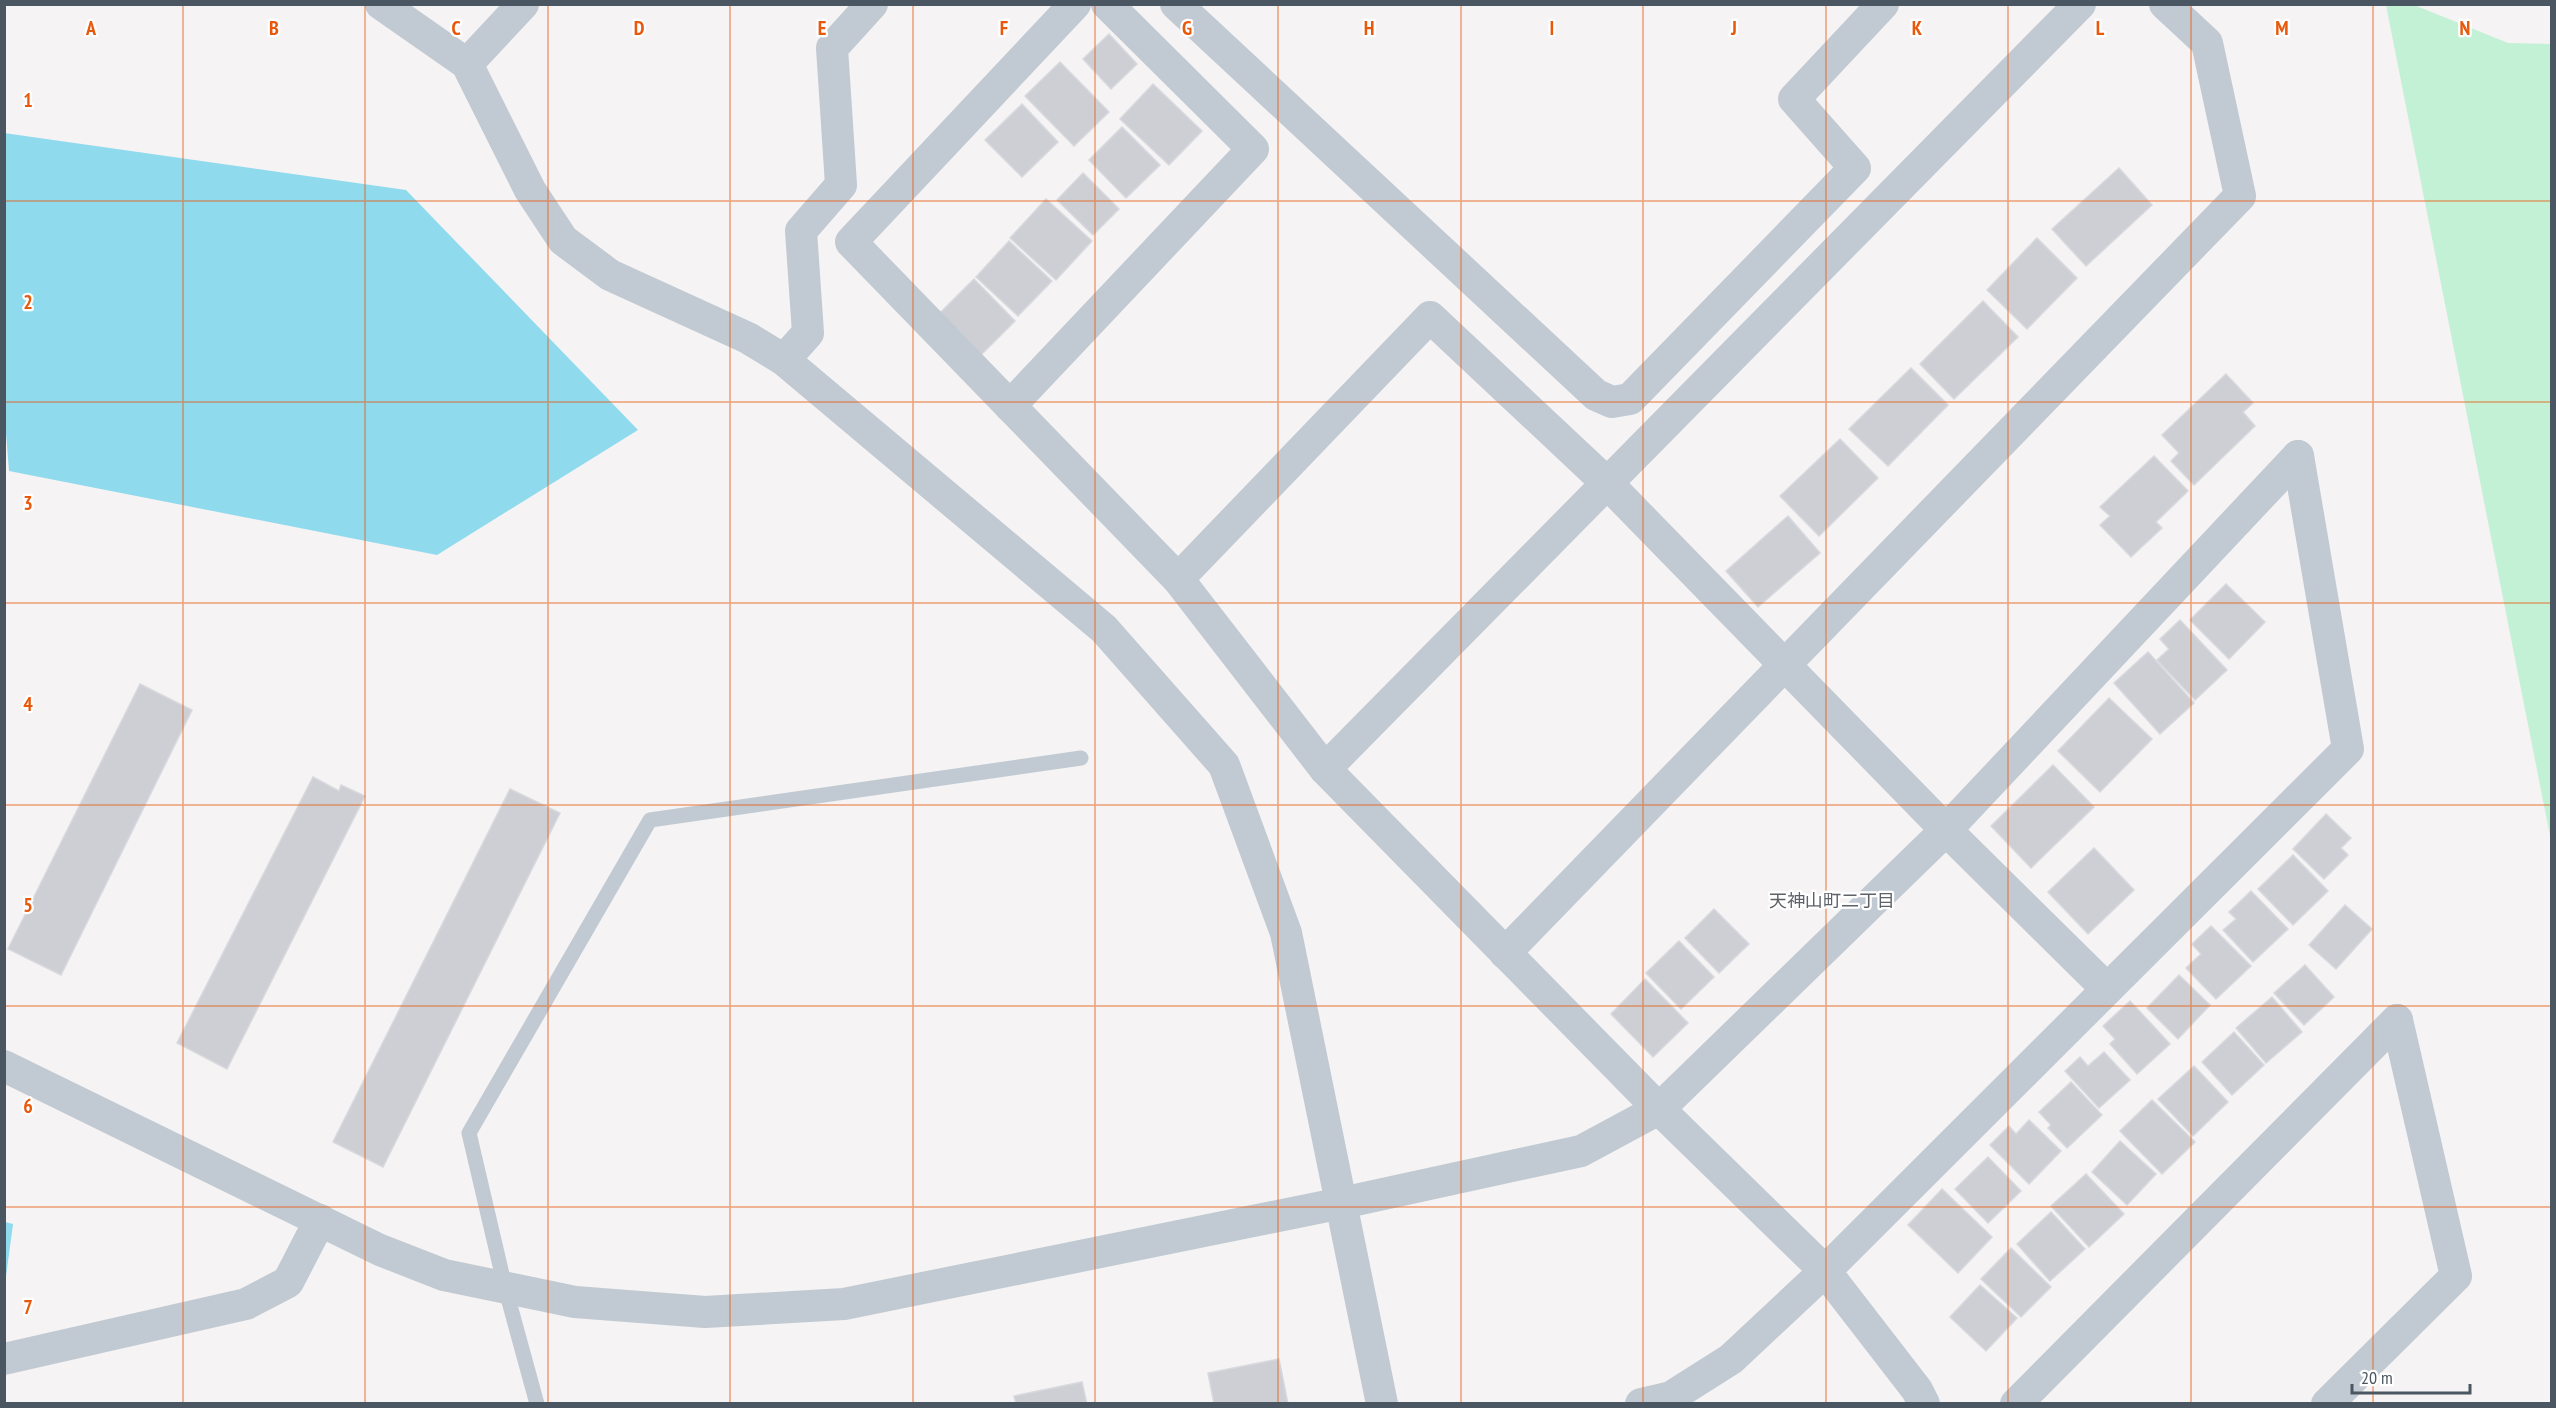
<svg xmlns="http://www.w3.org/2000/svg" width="2556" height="1408" viewBox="0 0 2556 1408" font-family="'PT Sans Narrow','Noto Sans JP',sans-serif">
  <rect width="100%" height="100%" fill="#f5f3f3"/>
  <polygon fill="#c3f1d5" points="2386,5 2414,5 2508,43 2551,44 2551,841"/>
  <g fill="#90daee">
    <polygon points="4,133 406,190 638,430 437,555 9,471 4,408"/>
    <polygon points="5,1222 13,1224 5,1284 4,1222"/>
  </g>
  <g fill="#cdcfd5" stroke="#d7d9de" stroke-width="1.5">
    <polygon points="1109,34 1137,64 1111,89 1083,59"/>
    <polygon points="1060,62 1109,112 1074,146 1025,96"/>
    <polygon points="1153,84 1202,131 1169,165 1120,119"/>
    <polygon points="1022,104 1058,142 1022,177 985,140"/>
    <polygon points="1122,127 1160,165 1126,198 1089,160"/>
    <polygon points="2119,168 2152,205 2086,266 2052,229"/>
    <polygon points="1083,173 1119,209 1093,235 1057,200"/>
    <polygon points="1046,199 1092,241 1056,280 1010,238"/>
    <polygon points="2037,238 2077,278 2027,329 1987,290"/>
    <polygon points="1009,241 1052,281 1018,316 976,277"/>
    <polygon points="974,279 1015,321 981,355 940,313"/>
    <polygon points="1983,301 2018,337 1954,399 1920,364"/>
    <polygon points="1911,368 1948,405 1888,466 1849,429"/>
    <polygon points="2226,374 2253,403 2243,412 2255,426 2194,485 2171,461 2179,453 2162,435"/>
    <polygon points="1840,439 1878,478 1819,536 1780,496"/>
    <polygon points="2154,456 2188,491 2156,522 2162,528 2131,557 2100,525 2110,516 2100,507"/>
    <polygon points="1788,516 1820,553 1758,607 1726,571"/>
    <polygon points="2226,584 2265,622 2229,659 2190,620"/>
    <polygon points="2180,620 2227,670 2195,700 2157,660 2169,649 2160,639"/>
    <polygon points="2148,652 2194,703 2160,734 2114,683"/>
    <polygon points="140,684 192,710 61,975 8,949"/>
    <polygon points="2109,698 2152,739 2100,792 2058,751"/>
    <polygon points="2053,765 2094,807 2031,868 1991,826"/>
    <polygon points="313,777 339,791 341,785 365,796 227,1069 177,1043"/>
    <polygon points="510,789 560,813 383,1167 333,1142"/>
    <polygon points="2326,814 2351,838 2341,848 2348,855 2324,879 2293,849"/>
    <polygon points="2094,848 2134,890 2088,934 2048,892"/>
    <polygon points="2293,855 2328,891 2293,925 2258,889"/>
    <polygon points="2251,891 2288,929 2253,962 2223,930 2236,919 2229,912"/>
    <polygon points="2345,905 2372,929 2336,969 2309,945"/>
    <polygon points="1714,909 1749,944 1719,973 1685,938"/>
    <polygon points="2211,926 2251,966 2216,999 2186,968 2201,954 2192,944"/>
    <polygon points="1679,941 1714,977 1681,1009 1646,973"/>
    <polygon points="2305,965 2334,997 2304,1025 2274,993"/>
    <polygon points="2179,975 2210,1005 2178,1039 2147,1008"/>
    <polygon points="1645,979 1688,1023 1653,1057 1611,1014"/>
    <polygon points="2272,997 2302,1032 2266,1063 2236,1028"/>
    <polygon points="2130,1001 2170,1044 2137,1074 2110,1044 2115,1039 2103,1026"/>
    <polygon points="2234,1032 2264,1065 2232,1095 2202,1062"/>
    <polygon points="2104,1052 2130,1080 2099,1108 2065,1071 2080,1057 2088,1066"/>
    <polygon points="2194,1066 2228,1102 2193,1136 2158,1099"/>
    <polygon points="2071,1082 2102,1115 2067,1148 2048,1128 2051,1125 2039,1112"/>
    <polygon points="2152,1100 2195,1142 2162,1174 2120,1131"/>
    <polygon points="2029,1120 2061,1151 2029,1184 1990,1145 2009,1126 2016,1134"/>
    <polygon points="2120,1141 2156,1174 2127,1205 2092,1172"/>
    <polygon points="1988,1157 2021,1191 1988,1223 1955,1189"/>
    <polygon points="2086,1174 2124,1214 2089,1247 2051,1206"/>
    <polygon points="1942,1189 1992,1237 1958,1273 1908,1225"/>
    <polygon points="2051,1212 2085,1249 2050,1281 2017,1244"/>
    <polygon points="2011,1248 2051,1287 2021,1317 1981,1279"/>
    <polygon points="1980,1285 2017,1318 1986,1351 1950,1317"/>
    <polygon points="1279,1359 1288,1404 1214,1404 1208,1373"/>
    <polygon points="1082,1382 1087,1404 1016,1404 1014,1396"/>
  </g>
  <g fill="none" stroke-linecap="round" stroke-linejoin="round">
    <polyline stroke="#c1cad2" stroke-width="15" points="537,1404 505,1287 469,1133 650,820 1081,758"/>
    <g stroke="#c1cad2" stroke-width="32">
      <polyline points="381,4 467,64 530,190 563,240 610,275 748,338 784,360 1104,629 1224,765 1286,933 1382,1404"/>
      <polyline points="1075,4 851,242 1178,579 1325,769 1659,1109 1825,1271 1917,1390 1924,1404"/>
      <polyline points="1176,4 1596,395 1612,402 1630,399 1855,168 1794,99 1883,4"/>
      <polyline points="467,64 523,4"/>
      <polyline points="784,360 808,333 801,231 841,185 832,48 872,4"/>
      <polyline points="1010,406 1253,149 1107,4"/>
      <polyline points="1178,579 1430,317 1607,483 1946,830 2107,989"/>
      <polyline points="1325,769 2080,4"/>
      <polyline points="1505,953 2240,196 2207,43 2165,4"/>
      <polyline points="4,1066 380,1250 444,1275 575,1302 705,1312 844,1304 1342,1203 1581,1151 1659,1109 1946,830 2298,456"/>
      <polyline points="4,1359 246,1304 288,1282 320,1220"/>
      <polyline points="1641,1404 1671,1397 1731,1359 1825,1271 2348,749 2298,456"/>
      <polyline points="2016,1404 2397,1020"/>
      <polyline points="2327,1404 2456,1276 2397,1020"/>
    </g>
  </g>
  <path fill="none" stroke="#e8590c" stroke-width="1.5" stroke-opacity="0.55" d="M 183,4 L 183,1404M 365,4 L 365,1404M 548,4 L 548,1404M 730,4 L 730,1404M 913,4 L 913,1404M 1095,4 L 1095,1404M 1278,4 L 1278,1404M 1461,4 L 1461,1404M 1643,4 L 1643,1404M 1826,4 L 1826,1404M 2008,4 L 2008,1404M 2191,4 L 2191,1404M 2373,4 L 2373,1404M 4,201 L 2552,201M 4,402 L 2552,402M 4,603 L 2552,603M 4,805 L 2552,805M 4,1006 L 2552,1006M 4,1207 L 2552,1207"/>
  <g text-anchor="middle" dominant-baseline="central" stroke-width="4.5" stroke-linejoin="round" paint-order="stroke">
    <g font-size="18" fill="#5f6368" stroke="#fff">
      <text x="1832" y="900">天神山町二丁目</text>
    </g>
  </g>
  <g font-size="20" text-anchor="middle" font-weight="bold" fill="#e8590c" stroke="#fff" stroke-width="4.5" stroke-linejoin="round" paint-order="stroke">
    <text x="91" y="35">A</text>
    <text x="274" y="35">B</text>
    <text x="456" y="35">C</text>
    <text x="639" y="35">D</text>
    <text x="822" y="35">E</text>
    <text x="1004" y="35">F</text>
    <text x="1187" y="35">G</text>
    <text x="1369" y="35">H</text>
    <text x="1552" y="35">I</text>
    <text x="1734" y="35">J</text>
    <text x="1917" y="35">K</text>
    <text x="2100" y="35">L</text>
    <text x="2282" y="35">M</text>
    <text x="2465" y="35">N</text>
    <text x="28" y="107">1</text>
    <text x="28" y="309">2</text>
    <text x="28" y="510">3</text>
    <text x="28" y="711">4</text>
    <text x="28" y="912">5</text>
    <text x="28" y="1113">6</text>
    <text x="28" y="1314">7</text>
  </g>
  <rect width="2556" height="1408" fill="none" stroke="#4a5661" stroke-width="12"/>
  <path d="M2352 1384v9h118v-9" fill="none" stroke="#4a5661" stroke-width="3"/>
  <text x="2361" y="1384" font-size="18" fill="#4a5661" stroke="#ffffff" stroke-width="4.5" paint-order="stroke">20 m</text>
</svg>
